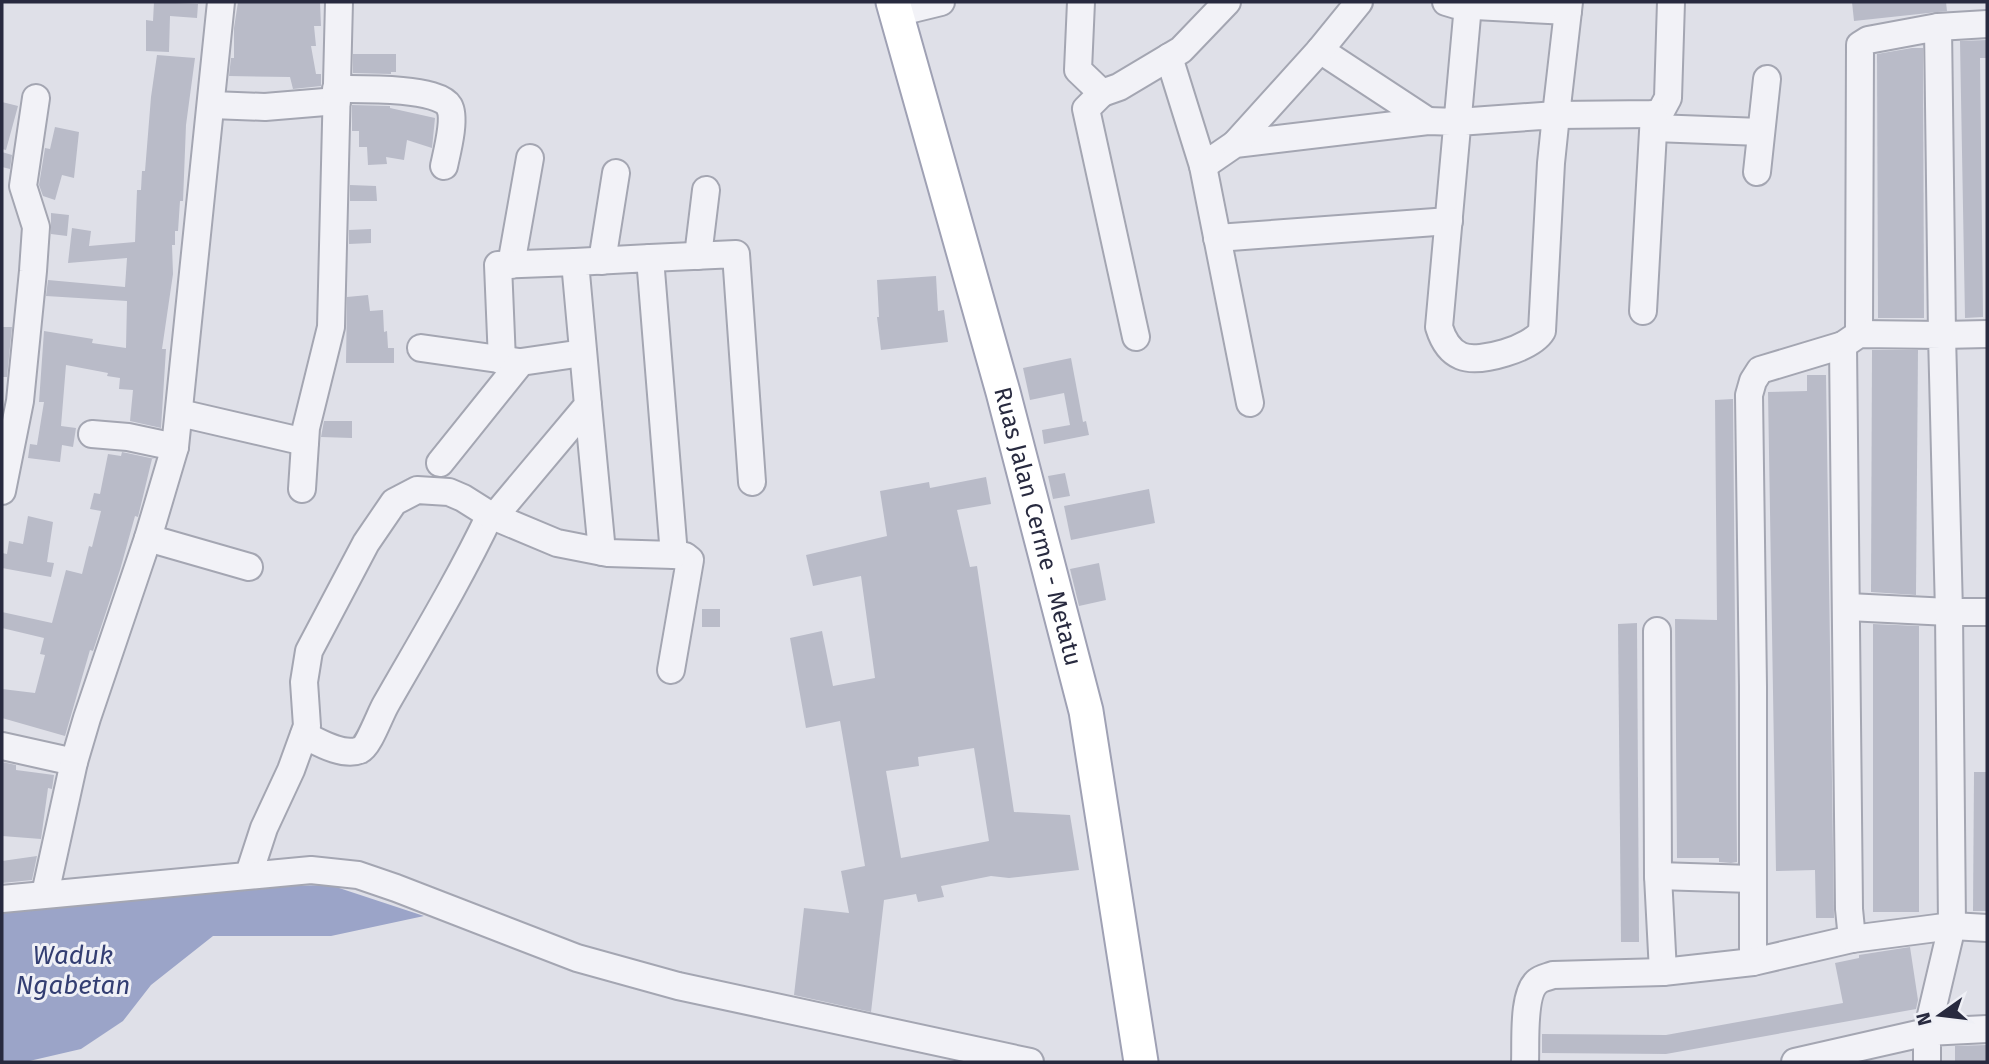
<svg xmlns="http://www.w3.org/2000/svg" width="1989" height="1064" viewBox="0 0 1989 1064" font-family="'Fira Sans',sans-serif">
  <rect width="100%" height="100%" fill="#dfe0e8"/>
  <polygon fill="#9ba4c8" points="330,885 424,916 331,936 213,936 151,985 123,1021 81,1049 25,1062 2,1062 2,910 129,889"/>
  <g fill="#b9bbc8" fill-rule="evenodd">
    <polygon points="154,2 198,4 197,18 170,16 169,52 146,51 146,20 153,21"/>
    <polygon points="238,2 320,2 321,26 314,26 316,46 311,46 316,74 321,74 321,86 293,89 290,77 229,76 231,58 234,58 234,28"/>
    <polygon points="1852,2 1946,2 1947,11 1854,21"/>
    <polygon points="1987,40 1987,58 1980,58 1983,317 1965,318 1960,41"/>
    <polygon points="1912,48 1923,48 1924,318 1878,318 1877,54"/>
    <polygon points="353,54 396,54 396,72 391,72 391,74 353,73"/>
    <polygon points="157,55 195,58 186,125 183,201 180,201 178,231 175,231 175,245 172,245 173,274 162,349 166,349 161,428 130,421 133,390 119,389 120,378 107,376 108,373 66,365 61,426 76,428 73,447 62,445 60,462 28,458 30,444 37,445 44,402 39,402 44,331 93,339 92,343 126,348 127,301 46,296 48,280 125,287 127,258 68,263 72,228 91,231 89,246 135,242 137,190 141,190 142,171 145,171 151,97"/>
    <polygon points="2,102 18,106 6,150 2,149"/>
    <polygon points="352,105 390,106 390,108 435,118 432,148 407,140 404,160 386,157 387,164 368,165 367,147 359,147 359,131 352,131"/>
    <polygon points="55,127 79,132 74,178 62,175 55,200 43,196 39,185 45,148 50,149"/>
    <polygon points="2,152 12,155 10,169 2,167"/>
    <polygon points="350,185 376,186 377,201 350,201"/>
    <polygon points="51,213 69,215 67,236 51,234"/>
    <polygon points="371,229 371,243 349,244 349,230"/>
    <polygon points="936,276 938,311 944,310 948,342 881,350 877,317 879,317 877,280"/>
    <polygon points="368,295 370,311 383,310 384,332 387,331 388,348 394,348 394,363 346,363 347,297"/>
    <polygon points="2,327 12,327 7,377 2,377"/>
    <polygon points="1872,350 1918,350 1916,595 1871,592"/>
    <polygon points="1071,358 1083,422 1086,421 1089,435 1044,444 1042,430 1070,425 1064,393 1030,400 1023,368"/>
    <polygon points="1807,375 1826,375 1834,918 1816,918 1815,870 1776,871 1768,392 1807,391"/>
    <polygon points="1733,399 1737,862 1731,863 1719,862 1719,858 1677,858 1675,619 1717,620 1715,400"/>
    <polygon points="324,421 352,421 352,438 321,437"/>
    <polygon points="122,452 155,459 152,459 138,517 135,516 120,570 93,651 90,650 65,736 2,718 2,689 35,693 45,655 40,654 44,638 2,628 2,612 52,623 66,570 82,574 89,546 92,547 101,511 90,509 94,493 100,494 108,454 121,456"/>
    <polygon points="1065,473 1070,496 1053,499 1048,476"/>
    <path d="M 986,477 L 991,504 L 957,510 L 970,567 L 977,566 L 1014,812 L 1070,815 L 1079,870 L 1009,878 L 991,876 L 941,886 L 944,897 L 918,902 L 916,894 L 884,900 L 871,1012 L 794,995 L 804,908 L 849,913 L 841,871 L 865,866 L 840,721 L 806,728 L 790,638 L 822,631 L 833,686 L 875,678 L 861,576 L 813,586 L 806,555 L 887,536 L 880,491 L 929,482 L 930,488 ZM 974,748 L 989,841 L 901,858 L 886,771 L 919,766 L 918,757 Z"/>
    <polygon points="1149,489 1155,523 1071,540 1064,506"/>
    <polygon points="28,516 53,522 47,562 54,563 51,577 2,568 2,553 7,554 9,541 23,544"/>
    <polygon points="1099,563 1106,600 1079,606 1070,569"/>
    <rect x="702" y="609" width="18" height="18"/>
    <polygon points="1637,623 1639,942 1621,942 1618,624"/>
    <polygon points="1873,624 1919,626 1919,912 1873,912"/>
    <polygon points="2,762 16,765 16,770 54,775 52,789 48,788 41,839 2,836"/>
    <polygon points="1974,772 1987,772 1987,911 1973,911"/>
    <polygon points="37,856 32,880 2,883 2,861"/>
    <polygon points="1910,947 1918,1000 1916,1009 1666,1054 1542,1053 1542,1034 1666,1035 1843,1003 1835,963 1859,958 1859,955"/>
    <polygon points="1987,1045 1987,1062 1955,1062 1955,1046"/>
  </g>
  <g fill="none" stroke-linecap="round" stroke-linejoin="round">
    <defs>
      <g id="minor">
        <polyline points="1081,2 1078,70 1102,93 1119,87 1181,50 1227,2"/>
        <polyline points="1446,2 1456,5 1568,11"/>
        <polyline points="1569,2 1556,115 1654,114 1661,111 1668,98 1671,2"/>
        <polyline points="896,13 941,2"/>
        <polyline points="1938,27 1987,24"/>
        <polyline points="1320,50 1428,121"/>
        <path d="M 1169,57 L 1203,166 L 1235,144 L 1428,121 L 1458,122 L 1556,115 L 1551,163 L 1542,331 C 1532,348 1480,364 1461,356 C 1449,351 1443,340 1439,327 L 1468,5"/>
        <path d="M 336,89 C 358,89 438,87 449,106 C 456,118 447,152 444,166"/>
        <polyline points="1102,93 1086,109 1136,337"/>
        <polyline points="212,105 265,107 337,101"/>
        <polyline points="1654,128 1761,132"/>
        <polyline points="1235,144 1320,50 1359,2"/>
        <polyline points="1203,166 1250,403"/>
        <polyline points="1757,172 1767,79"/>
        <polyline points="1217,238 1449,221"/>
        <polyline points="698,256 706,190"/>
        <polyline points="650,258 736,254 752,482"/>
        <polyline points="602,261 616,173"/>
        <polyline points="511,265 530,158"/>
        <polyline points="1643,311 1654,114"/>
        <polyline points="1859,334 1860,45 1868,40 1938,27 1942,335 1987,334"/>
        <polyline points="421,348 519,362"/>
        <polyline points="502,361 498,265 575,262"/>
        <polyline points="588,405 602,552"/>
        <polyline points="180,413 305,442"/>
        <polyline points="92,434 128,437 175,447"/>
        <polyline points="440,463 521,362 583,353"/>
        <polyline points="302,489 306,428 331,327 339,2"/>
        <polyline points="2,491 20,401 33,271 36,227 23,186 36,98"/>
        <polyline points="148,538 249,567"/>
        <polyline points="1848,607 1949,612 1987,612"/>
        <polyline points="1657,631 1658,876 1663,972"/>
        <polyline points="671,670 690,560 685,556 674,555"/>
        <path d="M 304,735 C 318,742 343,757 360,750 C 369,746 380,714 386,704 C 422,641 459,580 490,515"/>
        <polyline points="2,746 74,762"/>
        <polyline points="249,874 264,828 291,770 307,726 304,682 309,651 366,543 394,502 417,490 449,492 463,498 490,515 557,543 608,553 674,555 650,258 575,262 588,405 494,517"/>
        <polyline points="1658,876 1752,879"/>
        <polyline points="45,894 74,762 87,718 148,538 175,447 221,2"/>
        <polyline points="2,899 311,870 358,875 396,888 577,958 678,986 1030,1062"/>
        <polyline points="1753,962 1753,687 1749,395 1753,381 1760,370 1843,345"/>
        <path d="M 1525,1062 C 1526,1043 1522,993 1538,981 C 1541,978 1548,977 1553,975 L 1663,972 L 1753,962 L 1852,939 L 1952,926 L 1987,928"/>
        <polyline points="1795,1062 1927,1032 1952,926 1949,612 1942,335 1859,334 1843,345 1849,909 1852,939"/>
        <polyline points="1927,1062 1927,1032 1987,1029"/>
      </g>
      <g id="major">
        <path id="s1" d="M 893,2 L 1003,392 L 1086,711 L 1141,1062"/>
      </g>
    </defs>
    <use href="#minor" stroke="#a4a6b2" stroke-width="30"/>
    <use href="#major" stroke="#9fa1b4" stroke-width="37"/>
    <use href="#minor" stroke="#f2f2f7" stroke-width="26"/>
    <use href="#major" stroke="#fff" stroke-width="33"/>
  </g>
  <g text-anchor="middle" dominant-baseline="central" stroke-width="6" stroke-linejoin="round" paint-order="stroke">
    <g font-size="24" fill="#282a3f" stroke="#eff0f6">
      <text stroke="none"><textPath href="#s1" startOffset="544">Ruas Jalan Cerme - Metatu</textPath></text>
    </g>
    <g font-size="26" font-style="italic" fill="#333e72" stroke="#eff0f6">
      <text x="73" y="955">Waduk<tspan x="73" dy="30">Ngabetan</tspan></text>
    </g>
  </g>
  <rect width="1989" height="1064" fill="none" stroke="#282a3f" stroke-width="7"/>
  <g transform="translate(1940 1015) rotate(256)" stroke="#eff0f6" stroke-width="5" paint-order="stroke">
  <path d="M0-5L12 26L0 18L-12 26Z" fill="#282a3f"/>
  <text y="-10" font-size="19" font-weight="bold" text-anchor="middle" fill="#282a3f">N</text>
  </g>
</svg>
